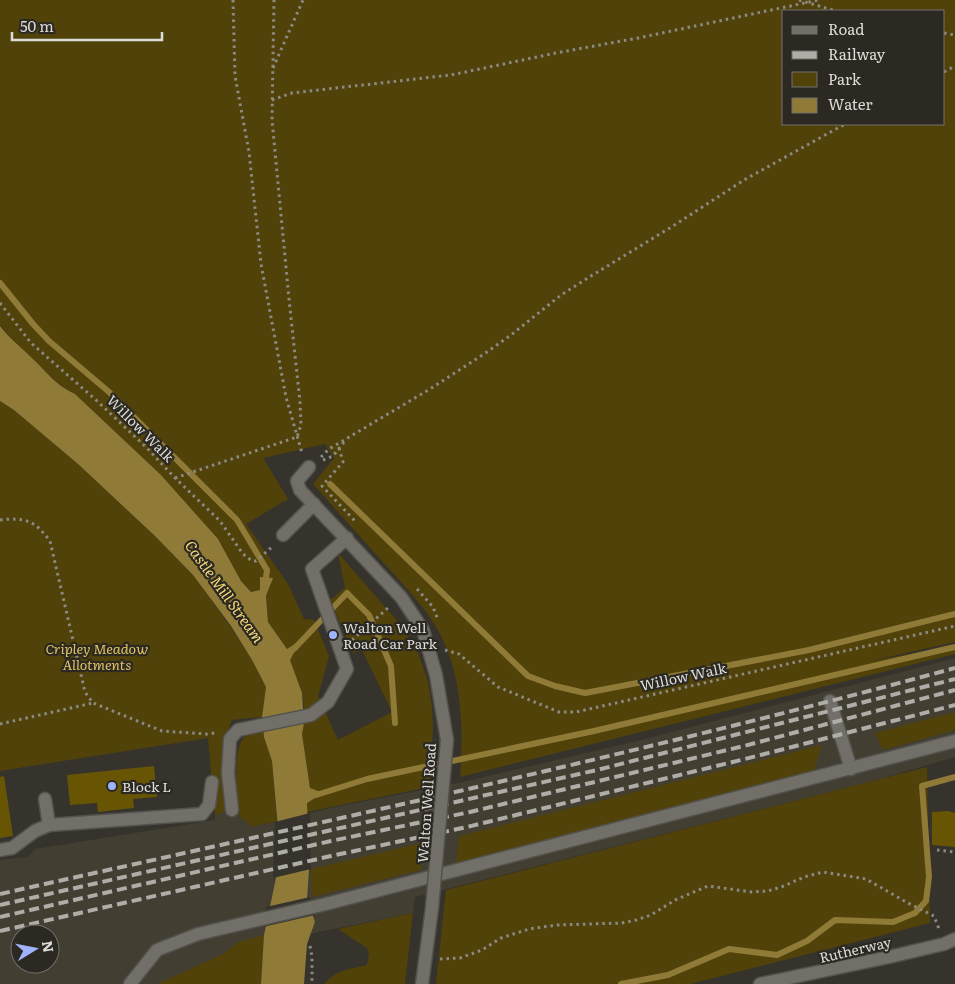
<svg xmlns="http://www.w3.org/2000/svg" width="955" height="984" viewBox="0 0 955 984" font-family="Literata,serif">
  <rect width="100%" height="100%" fill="#35332c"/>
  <path fill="#423e32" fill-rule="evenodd" d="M 955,658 L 955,757 L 876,780 L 415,897 L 413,913 L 264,943 L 261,984 L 0,984 L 0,860 L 28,857 L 35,849 L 215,820 L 215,815 L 232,810 L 252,827 L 331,808 L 467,781 L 641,740 ZM 20,934 L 50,934 L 50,964 L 20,964 Z"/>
  <g fill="#51420a" fill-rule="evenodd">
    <path d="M 0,0 L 955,0 L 955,642 L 870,661 L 955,646 L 955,654 L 460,777 C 463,734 463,691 447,649 C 434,615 406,588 382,561 C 359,535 336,510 313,484 L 334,458 L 325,444 L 263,458 L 288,499 L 246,524 L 288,584 L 304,619 L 314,620 L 329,656 L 318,696 L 338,740 L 392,712 L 362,650 L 353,653 L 330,600 L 345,588 L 338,553 L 400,624 L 419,655 L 428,682 L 432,706 L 433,730 L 429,787 L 307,812 L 307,803 L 310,789 L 302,734 L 304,705 L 302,693 L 289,660 L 300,641 L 287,649 L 268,622 L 266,596 L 271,584 L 260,590 L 252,592 L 241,581 L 218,539 L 161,475 L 75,394 C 54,383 50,375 33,359 C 21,347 11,340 0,325 ZM 784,11 L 944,11 L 944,124 L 784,124 Z"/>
    <polygon points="0,401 14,410 78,464 155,536 193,575 230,626 252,660 266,687 262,717 232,720 226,735 228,811 215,815 208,738 0,771"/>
    <polygon points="955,712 955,730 883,750 875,733"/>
    <path d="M 263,732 L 272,761 L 277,821 L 252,827 L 238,815 C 238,797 230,744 248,734 C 252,732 259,732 263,732 Z"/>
    <polygon points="822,745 813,773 456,864 459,836"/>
    <polygon points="927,767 930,923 690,984 436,984 446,890"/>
    <polygon points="421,843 421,870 312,897 311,869"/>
    <path d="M 413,913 L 405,984 L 325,984 C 335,970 351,969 367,965 L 369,954 L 367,948 L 338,929 Z"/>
    <polygon points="264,935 261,984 157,984 225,953 238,942"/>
  </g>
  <path fill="#8f7b37" d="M 0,326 C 11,340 21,347 33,359 C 50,375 53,383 75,394 L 161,475 L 218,539 L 241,581 L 251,592 L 260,590 L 260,577 L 273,578 L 266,596 L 268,622 L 287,649 L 301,640 L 290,660 L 302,693 L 304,723 L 302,734 L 310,788 L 323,793 L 307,803 L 309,870 L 307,899 L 315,922 L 307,944 L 304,984 L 261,984 L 264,935 L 276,878 L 278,828 L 272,761 L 264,737 L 262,717 L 266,687 L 252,660 L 231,626 L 193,575 L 155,536 L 78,464 L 14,410 L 0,401 Z"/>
  <g fill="#35332c">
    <polygon points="310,813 311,869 273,878 275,822"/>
    <polygon points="310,897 315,915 263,927 266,907"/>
  </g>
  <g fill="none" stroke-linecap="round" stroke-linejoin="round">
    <g stroke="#8f7b37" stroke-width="6">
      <polyline points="0,283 33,324 49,341 109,392 237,520 267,570 265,585"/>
      <polyline points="330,484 528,676 555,686 585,693 809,650 955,614"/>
      <polyline points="294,649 347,593 369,615 391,666 395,723"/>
      <polyline points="316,795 367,779 594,731 955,647"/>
      <polyline points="621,984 668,975 729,949 777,955 807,941 835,920 893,922 915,913 926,901 929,877 922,786 955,777"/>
    </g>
  </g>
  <g fill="#685504">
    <polygon points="154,766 157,797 133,799 134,808 98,812 97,803 70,805 67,775"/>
    <polygon points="4,776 13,836 0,838 0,777"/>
    <polygon points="948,811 955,813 955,847 932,845 932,812"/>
  </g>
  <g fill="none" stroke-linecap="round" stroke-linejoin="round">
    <defs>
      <g id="minor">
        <polyline points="309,467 297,481 300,490 401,597 423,630 436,675 447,740"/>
        <polyline points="283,535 314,504"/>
        <polyline points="830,701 851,769"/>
        <polyline points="45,799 49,825"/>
        <polyline points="232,810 228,773 230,739 238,730 311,715 328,702 347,669 312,569 347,538"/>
        <polyline points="0,850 12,848 35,831 49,825 202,814 209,805 212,782"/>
        <polyline points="130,984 157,950 198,934 326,904 955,741"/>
        <polyline points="422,984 432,908"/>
        <polyline points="760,984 889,957 944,944 955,939"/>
      </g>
    </defs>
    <use href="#minor" stroke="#52514c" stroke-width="15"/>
    <g stroke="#8c8a85" stroke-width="3" stroke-dasharray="2.5 4" stroke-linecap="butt">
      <polyline points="233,0 235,76 249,152 261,264 286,397 302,453"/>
      <polyline points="799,0 836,11"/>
      <polyline points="944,33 955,35"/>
      <polyline points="273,68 303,0"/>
      <polyline points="944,72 955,66"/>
      <polyline points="272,100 292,93 451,75 556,53 638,38 819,0"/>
      <polyline points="0,303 31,343 96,400 147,448 175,478 220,521 243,554 252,561 256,561 273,546"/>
      <polyline points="339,448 343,462 322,486 355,521"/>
      <polyline points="321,457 329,449 430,389 484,354 511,335 561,295 591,276 673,226 744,180 845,124"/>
      <polyline points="323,460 333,456 344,442"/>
      <polyline points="175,478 297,437 301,425 300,402 289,299 272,120 274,0"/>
      <path d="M 0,520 C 26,517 35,521 50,541 L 85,692 L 93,703 L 162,731 L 207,734 L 215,733"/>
      <polyline points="417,589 433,607 438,620"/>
      <polyline points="352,640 389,607"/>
      <polyline points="445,650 459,654 498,687 559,712 576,712 955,626"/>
      <polyline points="0,724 93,703"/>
      <polyline points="937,850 955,852"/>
      <polyline points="310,946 312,957 312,984"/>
      <polyline points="440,959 460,958 482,950 501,938 529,929 557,925 622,923 636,920 651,915 675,900 708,886 752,892 768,891 784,886 804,877 823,872 866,879 908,903 934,916 939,929"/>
    </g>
    <use href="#minor" stroke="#716f67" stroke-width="12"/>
    <g stroke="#afada8" stroke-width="4" stroke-dasharray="10 5" stroke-linecap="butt">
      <path d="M 0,894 C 319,823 639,754 955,668"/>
      <polyline points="0,905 597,770 955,679"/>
      <polyline points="0,917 331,841 470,812 744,746 955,690"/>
      <polyline points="0,931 331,856 467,827 745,759 955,705"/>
    </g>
    <defs>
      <polyline id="minor-bridge" points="432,908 447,740"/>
    </defs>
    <use href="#minor-bridge" stroke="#52514c" stroke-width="15" stroke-linecap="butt"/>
    <use href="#minor-bridge" stroke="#716f67" stroke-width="12"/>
  </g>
  <g fill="#a0b3fd" stroke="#2b2922" stroke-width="2">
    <circle cx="333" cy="635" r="5"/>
    <circle cx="112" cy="786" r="5"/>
  </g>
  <g text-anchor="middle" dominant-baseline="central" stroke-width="4.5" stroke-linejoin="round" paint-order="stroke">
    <g font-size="14" fill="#dddcd8" stroke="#2b2922">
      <text transform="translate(141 428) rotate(45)">Willow Walk</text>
      <text transform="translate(683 676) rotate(-12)">Willow Walk</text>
      <text transform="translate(426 803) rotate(-86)">Walton Well Road</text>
      <text transform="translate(855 949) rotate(-13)">Rutherway</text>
    </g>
    <g font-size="14" fill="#dddcd8" stroke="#2b2922" text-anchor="start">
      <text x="343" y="627">Walton Well<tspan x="343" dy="16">Road Car Park</tspan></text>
      <text x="122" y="786">Block L</text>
    </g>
    <g font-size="14" font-style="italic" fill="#dfc261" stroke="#2b2922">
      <text x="97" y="648">Cripley Meadow<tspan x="97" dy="16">Allotments</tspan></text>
    </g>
    <g font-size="15" font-style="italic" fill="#f6d978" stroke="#2b2922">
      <text transform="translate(225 591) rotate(54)">Castle Mill Stream</text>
    </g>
  </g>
  <rect x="782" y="10" width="162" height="115" fill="#2b2922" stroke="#72716b"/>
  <rect x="792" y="26" width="25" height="8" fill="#716f67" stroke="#72716b"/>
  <text x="828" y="35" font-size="15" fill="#dddcd8">Road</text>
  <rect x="792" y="51" width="25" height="8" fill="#afada8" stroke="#72716b"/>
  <text x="828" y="60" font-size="15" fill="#dddcd8">Railway</text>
  <rect x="792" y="72" width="25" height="15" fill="#51420a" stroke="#72716b"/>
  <text x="828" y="85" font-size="15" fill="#dddcd8">Park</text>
  <rect x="792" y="98" width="25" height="15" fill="#8f7b37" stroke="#72716b"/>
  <text x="828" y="110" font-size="15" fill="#dddcd8">Water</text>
  <g transform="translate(35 949) rotate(80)"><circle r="24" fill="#2b2922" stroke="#72716b"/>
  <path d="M0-4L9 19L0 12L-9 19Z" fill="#a0b3fd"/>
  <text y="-8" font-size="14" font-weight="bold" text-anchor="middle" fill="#dddcd8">N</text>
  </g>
  <path d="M12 32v8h150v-8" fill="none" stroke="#dddcd8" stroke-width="2.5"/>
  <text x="20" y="32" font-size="15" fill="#dddcd8" stroke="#2b2922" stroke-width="4" paint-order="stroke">50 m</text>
</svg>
